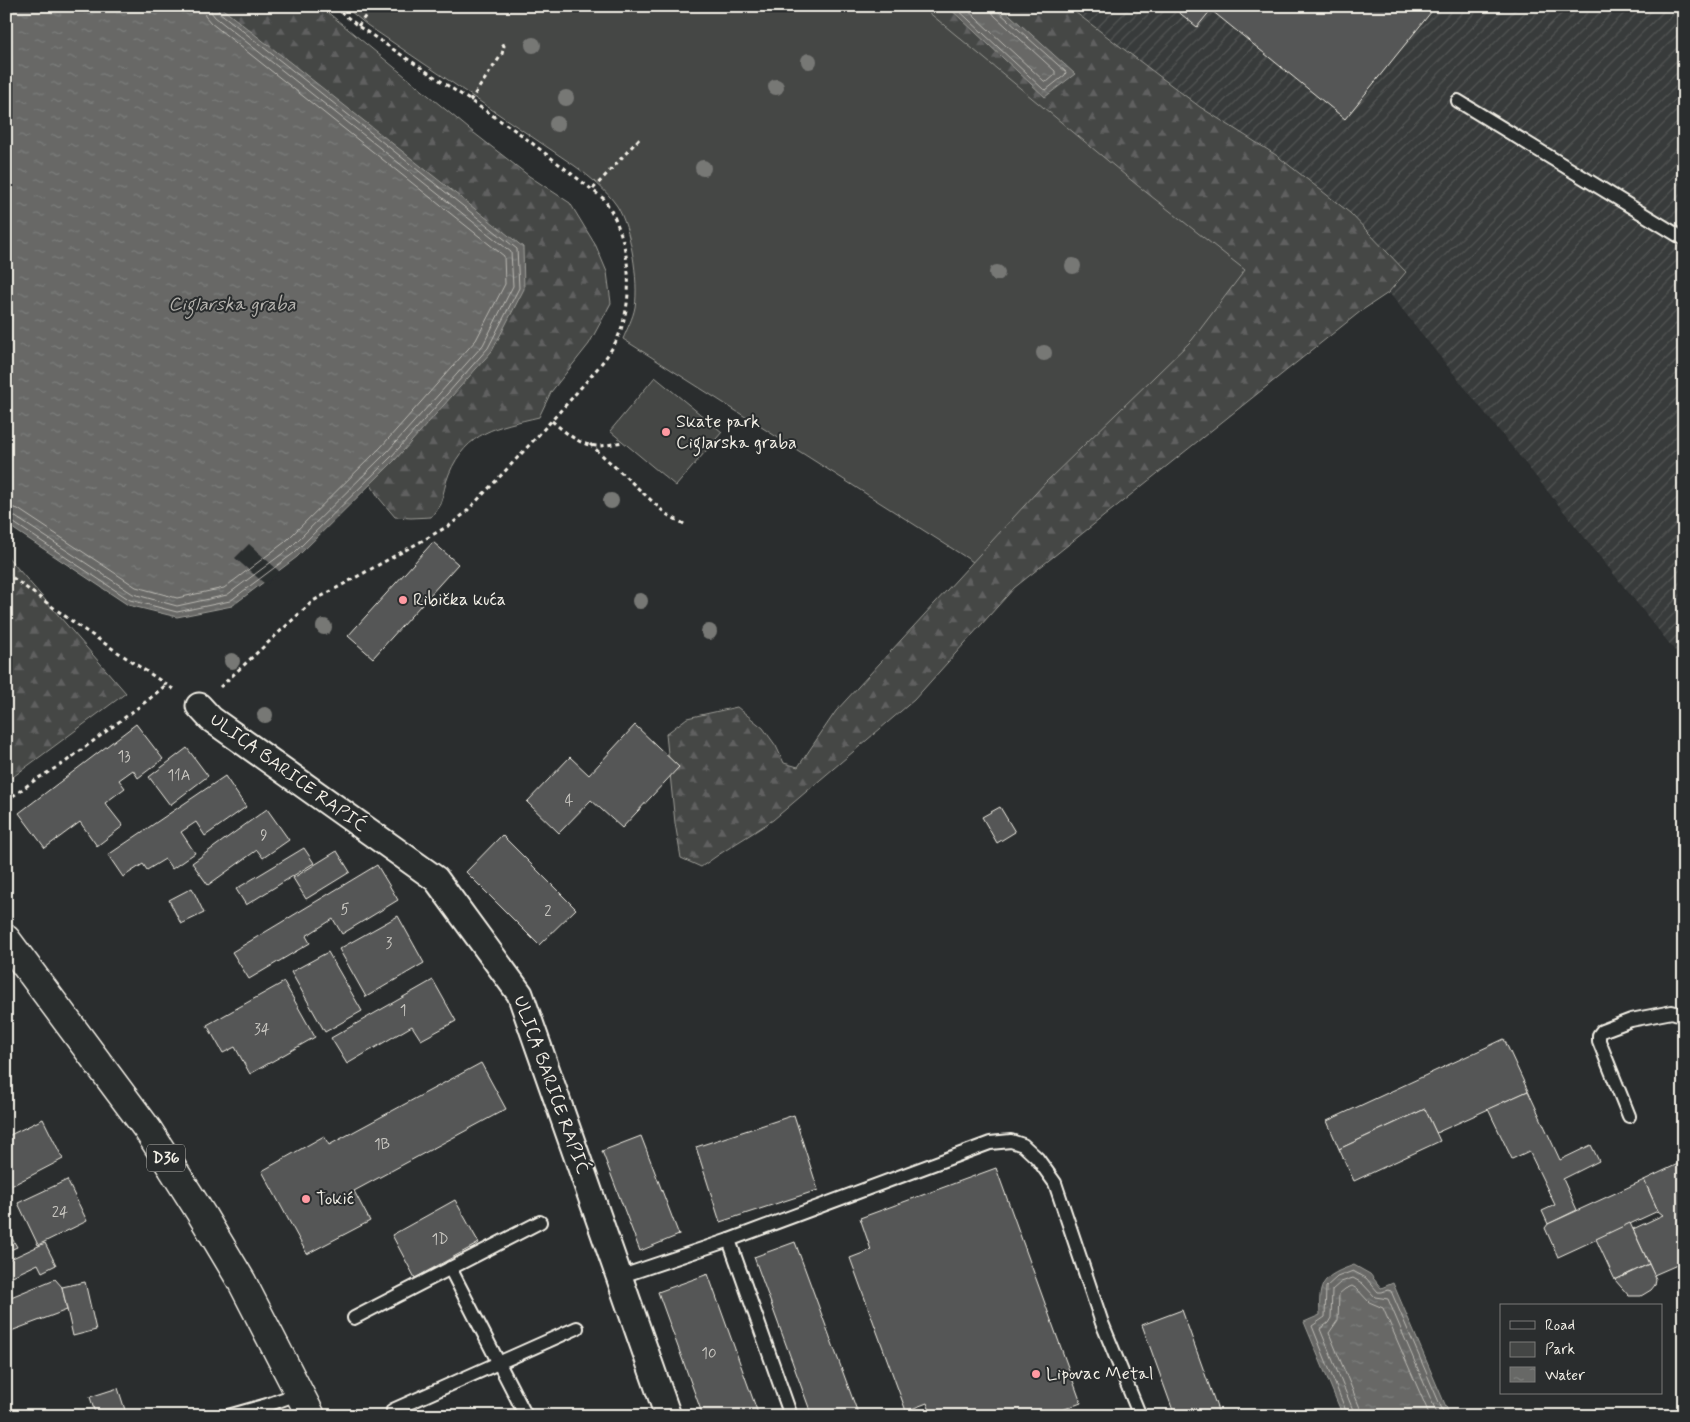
<svg xmlns="http://www.w3.org/2000/svg" width="1690" height="1422" viewBox="0 0 1690 1422" font-family="Mynerve,sans-serif">
  <defs>
    <pattern id="industrial-furrows" width="10" height="10" patternUnits="userSpaceOnUse" patternTransform="scale(1.25)"><rect width="10" height="10" fill="#373a3a"/><path d="M-1 1l2-2M0 10L10 0M9 11l2-2" fill="none" stroke="#555756"/></pattern>
    <pattern id="forest-firs" width="22" height="20" patternUnits="userSpaceOnUse" patternTransform="scale(1.25)"><rect width="22" height="20" fill="#444645"/><path d="M5 1l3.5 6h-7zM16 11l3.5 6h-7z" fill="#606160"/></pattern>
    <pattern id="water-ripples" width="26" height="14" patternUnits="userSpaceOnUse" patternTransform="scale(1.25)"><rect width="26" height="14" fill="#676866"/><path d="M2 4q2-2 4 0t4 0M15 11q2-2 4 0t4 0" fill="none" stroke="#7d7e7c"/></pattern>
  </defs>
  <rect width="100%" height="100%" fill="#2a2d2e"/>
  <filter id="ink" filterUnits="userSpaceOnUse"><feTurbulence type="fractalNoise" baseFrequency=".02" numOctaves="2"/><feDisplacementMap in="SourceGraphic" scale="10" xChannelSelector="R" yChannelSelector="G"/><feConvolveMatrix kernelMatrix="1 2 1 2 8 2 1 2 1" color-interpolation-filters="sRGB"/></filter>
  <g filter="url(#ink)">
    <polygon fill="url(#industrial-furrows)" points="1053,6 1684,6 1684,662 1354,249"/>
    <g fill="#444645" stroke="#9c9c96">
      <path d="M 344,6 L 947,6 L 1312,275 L 1014,588 L 623,339 C 627,329 633,318 635,307 C 639,281 631,228 617,206 C 606,190 590,177 575,166 L 367,25 Z"/>
      <polygon points="655,377 722,432 676,486 610,431"/>
    </g>
    <g fill="url(#forest-firs)" stroke="#9c9c96">
      <path d="M 178,6 L 320,6 L 474,133 L 529,176 L 570,203 L 596,246 L 607,272 L 611,303 L 589,344 L 551,392 L 539,417 C 497,427 467,431 449,474 C 445,483 444,494 440,504 C 438,508 434,513 431,517 L 411,518 L 395,517 L 379,498 L 368,480 Z"/>
      <path d="M 921,6 L 1067,6 L 1200,107 L 1276,155 L 1350,213 L 1406,272 L 1388,293 L 1361,311 L 1014,588 L 914,700 L 773,820 C 749,836 724,850 701,867 L 681,858 L 675,823 L 666,734 L 687,718 L 737,707 L 763,728 L 776,746 L 784,763 L 798,767 L 836,711 L 1046,482 L 1192,340 L 1245,270 L 1137,185 Z"/>
      <polygon points="6,555 126,693 6,782"/>
    </g>
    <g fill="url(#water-ripples)" stroke="#9f9f9a">
      <polygon points="6,6 219,6 523,247 524,289 492,351 395,460 297,557 232,606 177,617 128,605 6,524"/>
      <polygon points="947,6 1000,6 1075,74 1045,97"/>
      <path d="M 1354,1265 L 1370,1274 L 1381,1288 L 1393,1283 L 1450,1416 L 1343,1416 L 1304,1322 L 1320,1315 C 1318,1282 1323,1276 1354,1265 Z"/>
    </g>
    <polygon fill="#2a2d2e" points="249,544 280,572 265,584 235,558"/>
    <g fill="none" stroke-linecap="round" stroke-linejoin="round">
      <g stroke="#bcbab4" stroke-width="1">
        <polyline points="954,6 1043,89 1046,90 1065,75 1066,72 999,12 997,6"/>
        <polyline points="963,6 1044,81 1047,82 1055,75 1055,71 995,16 991,11 991,6"/>
        <polyline points="6,506 18,509 136,587 177,598 224,588 285,542 381,447 476,340 505,284 504,256 211,23 205,16 203,6"/>
        <polyline points="6,514 14,516 133,594 177,606 227,595 290,548 387,452 483,345 513,286 511,252 215,17 211,12 211,6"/>
        <polyline points="6,520 11,521 130,600 177,612 230,601 294,553 391,457 488,348 519,288 517,249 219,12 217,6"/>
        <polyline points="1348,1416 1312,1326 1325,1317 1326,1287 1337,1277 1353,1271 1366,1278 1378,1292 1382,1292 1388,1290 1391,1291 1445,1416"/>
        <polyline points="1354,1416 1353,1410 1320,1329 1328,1323 1331,1318 1332,1290 1341,1282 1353,1278 1362,1283 1375,1297 1388,1299 1438,1416"/>
        <polyline points="1362,1416 1360,1408 1329,1333 1338,1320 1339,1294 1345,1289 1352,1286 1357,1289 1369,1302 1383,1308 1430,1416"/>
      </g>
    </g>
    <g fill="#555756" stroke="#f4f1e8">
      <polygon points="1171,6 1436,6 1345,119 1211,10 1197,27"/>
      <polygon points="433,542 458,564 373,658 348,636"/>
      <polygon points="136,724 163,759 138,778 133,770 119,780 125,788 105,803 123,826 97,846 80,822 45,848 19,813"/>
      <polygon points="635,725 679,767 622,828 591,800 559,833 527,802 570,757 589,775"/>
      <polygon points="187,748 208,776 170,805 149,777"/>
      <polygon points="225,776 246,807 205,836 196,822 181,832 195,853 172,869 165,859 147,870 143,864 123,877 108,855"/>
      <polygon points="1000,807 1015,832 997,843 982,817"/>
      <polygon points="267,809 289,840 263,858 257,850 208,885 192,863"/>
      <polygon points="502,835 576,909 539,945 466,872"/>
      <polygon points="304,848 314,863 246,905 236,889"/>
      <polygon points="337,851 350,872 306,899 293,878"/>
      <polygon points="377,865 398,900 342,934 333,919 306,936 310,943 249,979 232,952"/>
      <polygon points="192,888 204,913 181,924 169,900"/>
      <polygon points="398,916 424,963 366,997 339,949"/>
      <polygon points="328,952 362,1011 325,1032 291,972"/>
      <polygon points="433,980 456,1021 421,1040 412,1026 347,1064 331,1038"/>
      <polygon points="284,982 315,1037 250,1074 235,1047 223,1053 207,1025"/>
      <polygon points="1504,1039 1528,1091 1436,1133 1425,1109 1339,1149 1327,1121"/>
      <polygon points="481,1063 506,1109 354,1191 370,1221 307,1254 262,1171 324,1136 329,1145"/>
      <polygon points="1528,1091 1560,1160 1591,1145 1599,1161 1563,1179 1577,1210 1548,1224 1542,1211 1555,1205 1529,1151 1512,1159 1488,1109"/>
      <polygon points="1425,1109 1440,1141 1354,1181 1339,1149"/>
      <polygon points="794,1115 818,1190 720,1222 696,1147"/>
      <polygon points="43,1119 63,1159 11,1186 6,1177 6,1137"/>
      <polygon points="641,1136 679,1235 640,1251 602,1151"/>
      <polygon points="1680,1163 1684,1172 1684,1262 1654,1275 1633,1229 1663,1215 1658,1211 1644,1180"/>
      <polygon points="996,1168 1081,1403 1046,1416 932,1416 927,1403 906,1411 850,1258 871,1250 860,1218"/>
      <polygon points="67,1180 87,1221 38,1245 18,1203"/>
      <polygon points="1644,1180 1658,1211 1558,1257 1545,1228 1548,1224"/>
      <polygon points="455,1200 479,1243 415,1278 392,1235"/>
      <polygon points="1630,1223 1649,1264 1615,1280 1596,1239"/>
      <polygon points="6,1228 17,1247 6,1252"/>
      <polygon points="795,1242 859,1416 812,1416 754,1257"/>
      <polygon points="45,1243 56,1265 42,1272 38,1264 6,1279 6,1261"/>
      <polygon points="1649,1264 1656,1279 1655,1285 1651,1290 1641,1296 1629,1296 1615,1280"/>
      <polygon points="708,1274 759,1416 703,1416 658,1292"/>
      <polygon points="55,1279 62,1287 67,1310 11,1331 6,1320 6,1299"/>
      <polygon points="85,1282 96,1330 73,1336 62,1287"/>
      <polygon points="1182,1310 1220,1416 1175,1416 1142,1325"/>
      <polygon points="118,1388 126,1413 118,1416 96,1416 90,1397"/>
    </g>
    <g fill="none" stroke-linecap="round" stroke-linejoin="round">
      <defs>
        <g id="lane">
          <polyline points="1458,101 1684,239"/>
          <polyline points="1629,1116 1599,1041 1599,1035 1602,1031 1631,1020 1672,1012 1684,1016"/>
          <polyline points="729,1240 791,1416"/>
          <polyline points="450,1268 526,1416"/>
          <polyline points="619,1277 729,1240 990,1143 1011,1141 1023,1145 1037,1158 1055,1183 1102,1323 1140,1416"/>
          <polyline points="354,1318 540,1222"/>
          <polyline points="393,1410 577,1328"/>
          <polyline points="228,1416 267,1405 300,1393"/>
        </g>
        <polyline id="street" points="199,706 211,719 436,879 520,994 668,1416"/>
        <polyline id="primary" points="6,939 148,1130 202,1215 242,1282 311,1416"/>
      </defs>
      <use href="#lane" stroke="#f4f1e8" stroke-width="16"/>
      <use href="#street" stroke="#f4f1e8" stroke-width="29"/>
      <use href="#primary" stroke="#f4f1e8" stroke-width="31"/>
      <g stroke="#f4f1e8" stroke-width="3" stroke-dasharray="4 4" stroke-linecap="butt">
        <polyline points="358,26 373,6"/>
        <polyline points="470,101 502,54 504,46 501,40"/>
        <polyline points="593,189 639,139"/>
        <path d="M 552,421 C 565,432 580,446 598,446 C 606,446 615,443 623,442"/>
        <polyline points="590,444 666,514 686,525"/>
        <polyline points="6,573 80,627 176,691"/>
        <path d="M 220,687 L 313,601 L 420,542 L 450,525 L 464,514 C 501,476 537,437 572,398 C 587,380 609,358 618,337 C 636,295 630,237 604,199 L 519,133 L 358,26 L 334,6"/>
        <polyline points="6,801 35,780 64,763 148,700 167,684"/>
      </g>
      <use href="#lane" stroke="#2a2d2e" stroke-width="12"/>
      <use href="#street" stroke="#2a2d2e" stroke-width="25"/>
      <use href="#primary" stroke="#2a2d2e" stroke-width="28"/>
    </g>
    <g fill="#777875">
      <circle cx="533" cy="45" r="8"/>
      <circle cx="809" cy="61" r="8"/>
      <circle cx="776" cy="87" r="8"/>
      <circle cx="566" cy="98" r="8"/>
      <circle cx="557" cy="124" r="8"/>
      <circle cx="703" cy="168" r="8"/>
      <circle cx="1073" cy="266" r="8"/>
      <circle cx="997" cy="273" r="8"/>
      <circle cx="1044" cy="353" r="8"/>
      <circle cx="611" cy="501" r="8"/>
      <circle cx="640" cy="601" r="8"/>
      <circle cx="324" cy="627" r="8"/>
      <circle cx="709" cy="632" r="8"/>
      <circle cx="232" cy="661" r="8"/>
      <circle cx="265" cy="715" r="8"/>
    </g>
  </g>
  <g fill="#ff9aa2" stroke="#2a2d2e" stroke-width="2">
    <circle cx="666" cy="432" r="5"/>
    <circle cx="403" cy="600" r="5"/>
    <circle cx="306" cy="1199" r="5"/>
    <circle cx="1036" cy="1374" r="5"/>
  </g>
  <g text-anchor="middle" dominant-baseline="central" stroke-width="4" stroke-linejoin="round" paint-order="stroke">
    <g font-size="15" fill="#cccac4">
      <text x="124" y="757">13</text>
      <text x="179" y="776">11A</text>
      <text x="569" y="801">4</text>
      <text x="264" y="836">9</text>
      <text x="345" y="910">5</text>
      <text x="548" y="912">2</text>
      <text x="389" y="944">3</text>
      <text x="403" y="1011">1</text>
      <text x="262" y="1030">34</text>
      <text x="382" y="1145">1B</text>
      <text x="60" y="1213">24</text>
      <text x="440" y="1240">1D</text>
      <text x="709" y="1354">10</text>
    </g>
    <rect fill="#2a2d2e" stroke="#b7b6b0" stroke-width="1" x="147" y="1144.5" width="38" height="27" rx="4"/>
    <g font-size="16" font-weight="bold" fill="#f4f1e8">
      <text x="166" y="1158">D36</text>
    </g>
    <g font-size="18" fill="#f4f1e8" stroke="#2a2d2e" text-anchor="start">
      <text x="676" y="422">Skate park<tspan x="676" dy="21">Ciglarska graba</tspan></text>
      <text x="413" y="600">Ribička kuća</text>
      <text x="316" y="1199">Tokić</text>
      <text x="1046" y="1374">Lipovac Metal</text>
    </g>
    <g font-size="18" fill="#f4f1e8" stroke="#2a2d2e">
      <text transform="translate(288 773) rotate(36)">ULICA BARICE RAPIĆ</text>
      <text transform="translate(551 1085) rotate(70)">ULICA BARICE RAPIĆ</text>
    </g>
    <g font-size="19" font-style="italic" fill="#b5b3ae" stroke="#2a2d2e">
      <text x="232" y="304">Ciglarska graba</text>
    </g>
  </g>
  <rect width="1690" height="1422" fill="none" stroke="#2a2d2e" stroke-width="25"/>
  <rect x="12" y="12" width="1665" height="1397" fill="none" stroke="#f4f1e8" stroke-width="2" filter="url(#ink)"/>
  <rect x="1500" y="1304" width="162" height="90" fill="#2a2d2e" stroke="#7b7b78"/>
  <rect x="1510" y="1321" width="25" height="8" fill="#2a2d2e" stroke="#7b7b78"/>
  <text x="1545" y="1330" font-size="15" fill="#f4f1e8">Road</text>
  <rect x="1510" y="1342" width="25" height="15" fill="#444645" stroke="#7b7b78"/>
  <text x="1545" y="1354" font-size="15" fill="#f4f1e8">Park</text>
  <rect x="1510" y="1367" width="25" height="15" fill="url(#water-ripples)" stroke="#7b7b78"/>
  <text x="1545" y="1380" font-size="15" fill="#f4f1e8">Water</text>
</svg>
